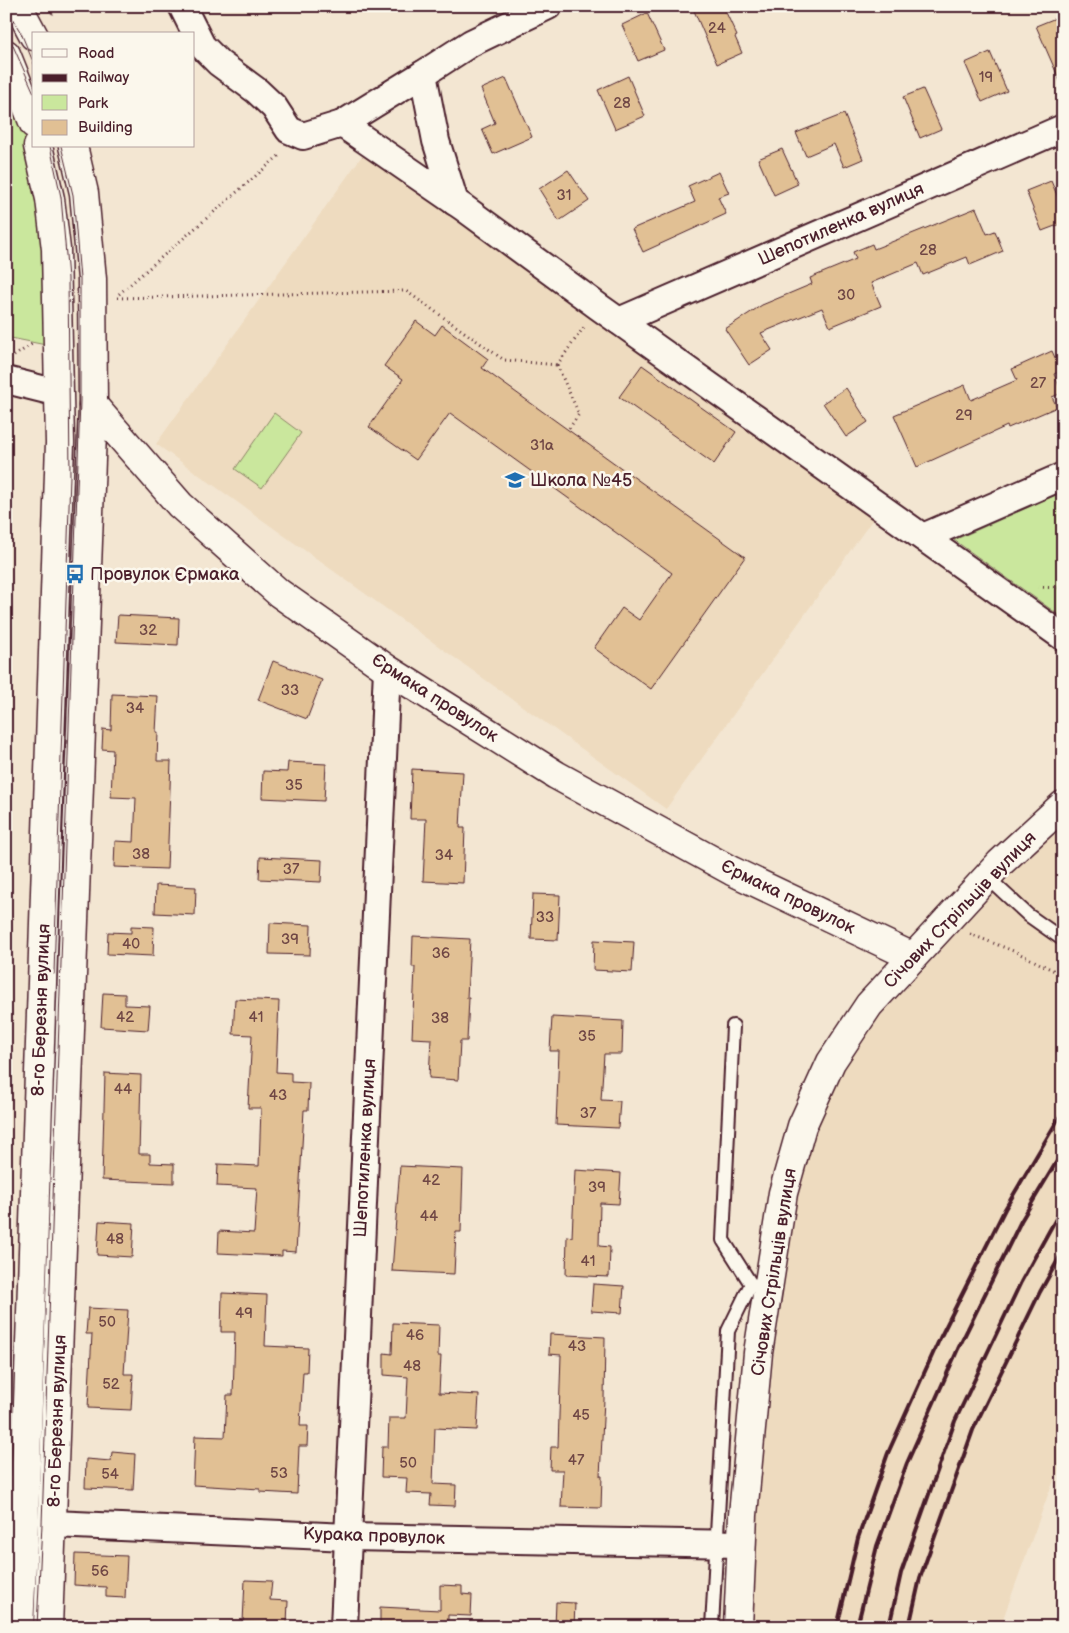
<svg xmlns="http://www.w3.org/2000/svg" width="1069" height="1633" viewBox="0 0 1069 1633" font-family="'Balsamiq Sans',sans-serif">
  <rect width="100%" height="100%" fill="#f3e6d2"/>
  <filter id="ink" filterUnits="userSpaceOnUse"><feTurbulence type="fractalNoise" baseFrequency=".02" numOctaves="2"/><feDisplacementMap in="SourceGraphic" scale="10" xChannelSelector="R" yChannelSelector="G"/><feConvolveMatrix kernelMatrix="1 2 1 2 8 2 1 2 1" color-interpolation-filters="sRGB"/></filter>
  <g filter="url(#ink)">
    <g fill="#eedbbf">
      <polygon points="364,153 875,516 666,809 156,444"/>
      <polygon points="1063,826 1063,1461 1049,1492 1000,1627 753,1627 758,1516 774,1355 798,1196 816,1131 844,1070 882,1014 1011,874"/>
    </g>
    <g fill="#cae79d" stroke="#8a8364">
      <polygon points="6,79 23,122 40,200 46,278 46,345 6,337"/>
      <polygon points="274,413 301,433 262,488 235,469"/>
      <polygon points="1063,492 1063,618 954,540"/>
    </g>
    <g fill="#e1c094" stroke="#4a1f2b">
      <polygon points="692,6 723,6 737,36 735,37 742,53 717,64"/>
      <polygon points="647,13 664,50 638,61 622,25"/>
      <polygon points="1063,15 1063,88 1036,26"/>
      <polygon points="990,52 1007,91 982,102 965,63"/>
      <polygon points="628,76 645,116 615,129 598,90"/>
      <polygon points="506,78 532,137 493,154 482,129 495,123 481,89"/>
      <polygon points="923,89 941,129 920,138 903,97"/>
      <polygon points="844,114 863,159 844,167 834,144 806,156 796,133"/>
      <polygon points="782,149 798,184 774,195 758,159"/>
      <polygon points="568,170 589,201 559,221 539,189"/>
      <polygon points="719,172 729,193 718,197 726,214 643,252 632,229 695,202 688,186"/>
      <polygon points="1051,181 1063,209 1063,223 1042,231 1026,191"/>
      <polygon points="976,208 987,234 995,231 1003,251 970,265 967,257 923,275 918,263 871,283 881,306 830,327 822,308 761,333 772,350 749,365 725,329 762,305 812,284 810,278 856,259 853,252 872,244 874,249"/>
      <polygon points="416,321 435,335 442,325 488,359 482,368 745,557 651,689 594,648 622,608 639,620 672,573 450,413 416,460 369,427 403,379 384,366"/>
      <polygon points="1052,351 1061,371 1054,374 1062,393 1052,397 1057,407 1008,428 1007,426 917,467 894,415 965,385 971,400 1017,380 1012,369"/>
      <polygon points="642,365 736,432 714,464 619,397"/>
      <polygon points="846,388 868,422 846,437 823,403"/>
      <polygon points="118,615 179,618 178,645 116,642"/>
      <polygon points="273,661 322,680 307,719 258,700"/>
      <polygon points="112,694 158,696 156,732 158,732 157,761 171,761 167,869 114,867 115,841 134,842 136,798 111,797 113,750 102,749 103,729 111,730"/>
      <polygon points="288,762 326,764 324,801 262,798 263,771 287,772"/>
      <polygon points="412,769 463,772 460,828 465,828 463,883 423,881 426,819 410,819"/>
      <polygon points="260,857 322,860 321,882 259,879"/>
      <polygon points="156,885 196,887 195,915 155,913"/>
      <polygon points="533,894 560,895 558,940 531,939"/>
      <polygon points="270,923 311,925 310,955 269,954"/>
      <polygon points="131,926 154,927 153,956 107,954 108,932 131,933"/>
      <polygon points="413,936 470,939 467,998 469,998 467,1041 460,1041 458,1080 429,1078 431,1039 412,1038 415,967 412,967"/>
      <polygon points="594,940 634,942 632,972 593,970"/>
      <polygon points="103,993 125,994 125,1005 150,1006 148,1030 101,1027"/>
      <polygon points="235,999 279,1001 276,1072 291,1073 291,1082 309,1083 308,1110 304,1110 296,1252 282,1251 282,1256 218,1253 219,1231 254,1233 257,1188 217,1186 218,1164 259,1166 261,1108 248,1108 252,1035 233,1034"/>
      <polygon points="552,1017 623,1021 622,1054 604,1054 601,1100 620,1101 618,1128 556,1125 559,1051 550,1051"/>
      <polygon points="105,1073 141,1075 139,1154 150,1154 150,1163 174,1164 174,1183 102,1180"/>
      <polygon points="400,1166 463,1169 461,1232 456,1232 454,1274 392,1271"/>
      <polygon points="575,1170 621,1173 619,1204 600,1203 599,1246 610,1247 609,1277 566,1275 567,1236 572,1237"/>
      <polygon points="99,1221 134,1223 132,1257 97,1255"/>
      <polygon points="593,1284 624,1286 622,1313 591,1311"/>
      <polygon points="222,1293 267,1295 265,1346 308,1348 307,1372 303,1372 300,1426 308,1426 307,1446 299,1446 297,1494 260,1492 260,1489 193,1485 195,1436 225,1437 227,1395 233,1395 235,1332 221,1332"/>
      <polygon points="88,1308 128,1310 124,1374 133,1374 131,1410 88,1408 92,1334 86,1334"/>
      <polygon points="393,1323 439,1325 438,1356 441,1356 439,1393 479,1395 477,1430 435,1428 433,1484 456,1485 455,1506 430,1505 431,1494 406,1493 407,1478 381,1477 382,1447 388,1447 389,1418 406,1418 408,1377 384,1375 384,1353 392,1354"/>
      <polygon points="550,1334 605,1337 604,1400 600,1476 602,1476 601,1508 561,1507 563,1470 550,1470 551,1447 558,1447 561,1355 549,1354"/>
      <polygon points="112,1452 135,1454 133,1490 85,1488 86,1459 111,1461"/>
      <polygon points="75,1554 127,1556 125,1598 106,1597 106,1587 74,1585"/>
      <polygon points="245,1580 272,1581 270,1600 288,1601 287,1624 243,1622"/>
      <polygon points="440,1585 462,1586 462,1594 472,1595 471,1616 448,1615 448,1627 380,1627 380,1607 440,1610"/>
      <polygon points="556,1602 575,1603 574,1627 555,1627"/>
    </g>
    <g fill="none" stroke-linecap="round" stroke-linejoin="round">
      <defs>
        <g id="service">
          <polyline points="987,877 1028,915 1062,939 1063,938"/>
          <polyline points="733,1026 723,1240 751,1284 759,1285"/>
          <polyline points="712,1627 728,1331 751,1284"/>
        </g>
        <g id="minor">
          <polyline points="182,6 202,46 219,63 257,91 274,107 289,130 303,136 342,124 423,74 436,141 455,202"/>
          <polyline points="423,74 471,43 548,6"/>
          <polyline points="342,124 464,208 599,307 1063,637"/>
          <polyline points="619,321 1063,128"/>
          <polyline points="6,380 58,393"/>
          <polyline points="923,537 1063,476"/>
          <polyline points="6,1522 24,1523"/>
          <polyline points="53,1524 348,1537 741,1544"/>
          <polyline points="344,1627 387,669"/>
        </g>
        <g id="tertiary">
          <polyline points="93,405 180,505 279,593 387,669 556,775 732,871 913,957"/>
          <polyline points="738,1627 743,1515 758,1353 783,1193 802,1126 831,1062 869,1005 1000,863 1063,805"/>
        </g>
        <g id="secondary">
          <polyline points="18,6 34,36"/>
          <polyline points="6,54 34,124"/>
          <polyline points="19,1627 24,1523 60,443 56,249 50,199 38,146"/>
          <polyline points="48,1627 93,405 92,279 84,193 73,146"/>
        </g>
      </defs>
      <use href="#service" stroke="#4a1f2b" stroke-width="16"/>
      <use href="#minor" stroke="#4a1f2b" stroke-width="30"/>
      <use href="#tertiary" stroke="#4a1f2b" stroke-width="31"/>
      <use href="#secondary" stroke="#4a1f2b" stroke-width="31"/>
      <g stroke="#4a1f2b" stroke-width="3" stroke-dasharray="1 4" stroke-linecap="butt">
        <polyline points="52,14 57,6"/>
        <polyline points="119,294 281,154"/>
        <polyline points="117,298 406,291 504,360 557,365"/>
        <polyline points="14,356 32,344"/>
        <polyline points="557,365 579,414 568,430"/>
        <polyline points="557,365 584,327"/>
        <polyline points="1038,587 1063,588"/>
        <polyline points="970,934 1016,952 1063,975"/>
      </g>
      <use href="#service" stroke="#fbf7ec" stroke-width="12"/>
      <use href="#minor" stroke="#fbf7ec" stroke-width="26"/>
      <use href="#tertiary" stroke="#fbf7ec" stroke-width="28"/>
      <use href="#secondary" stroke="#fbf7ec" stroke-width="28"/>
      <g stroke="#4a1f2b" stroke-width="1">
        <polyline points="6,8 21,33 34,64"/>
        <polyline points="6,30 34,93"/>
        <polyline points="50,146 61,197 68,278 70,476 54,974"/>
        <polyline points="37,1627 42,1524 80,401 80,279 73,195 61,146"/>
      </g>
      <g stroke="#4a1f2b" stroke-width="4">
        <polyline points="837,1627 858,1538 888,1453 940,1338 1005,1209 1063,1111"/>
        <polyline points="857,1627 877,1546 907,1463 958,1349 1021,1221 1063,1151"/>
        <polyline points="889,1627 901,1573 955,1421 1021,1282 1063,1206"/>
        <polyline points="909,1627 920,1578 973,1430 1040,1292 1063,1251"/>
      </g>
    </g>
  </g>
  <defs>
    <symbol id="school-bare" viewBox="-9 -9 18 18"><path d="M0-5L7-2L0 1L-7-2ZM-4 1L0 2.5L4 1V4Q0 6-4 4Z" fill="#1f6fb2" stroke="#fbf7ec" stroke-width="2.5" paint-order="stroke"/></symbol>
    <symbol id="bus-bare" viewBox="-9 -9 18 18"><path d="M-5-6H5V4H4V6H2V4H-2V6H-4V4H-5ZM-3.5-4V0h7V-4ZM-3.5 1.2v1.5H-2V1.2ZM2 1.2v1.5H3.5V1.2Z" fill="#1f6fb2" stroke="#fbf7ec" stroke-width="2.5" paint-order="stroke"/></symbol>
  </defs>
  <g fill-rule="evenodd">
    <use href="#school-bare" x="501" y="466" width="28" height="28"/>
    <use href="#bus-bare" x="61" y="560" width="28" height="28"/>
  </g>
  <g text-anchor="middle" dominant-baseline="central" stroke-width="5" stroke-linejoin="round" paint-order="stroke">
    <g font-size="15" fill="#704745">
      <text x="717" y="28">24</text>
      <text x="986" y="77">19</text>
      <text x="622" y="103">28</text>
      <text x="564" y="195">31</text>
      <text x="928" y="250">28</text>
      <text x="846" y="295">30</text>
      <text x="1038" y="383">27</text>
      <text x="964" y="415">29</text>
      <text x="542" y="445">31а</text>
      <text x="148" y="630">32</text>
      <text x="290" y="690">33</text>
      <text x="135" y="708">34</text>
      <text x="294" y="785">35</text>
      <text x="141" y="854">38</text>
      <text x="444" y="855">34</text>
      <text x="291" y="869">37</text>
      <text x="545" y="917">33</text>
      <text x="290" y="939">39</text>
      <text x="131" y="944">40</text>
      <text x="441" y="953">36</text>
      <text x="125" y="1017">42</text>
      <text x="256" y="1017">41</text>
      <text x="440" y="1018">38</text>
      <text x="587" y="1036">35</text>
      <text x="123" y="1089">44</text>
      <text x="278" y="1095">43</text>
      <text x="588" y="1113">37</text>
      <text x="431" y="1180">42</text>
      <text x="597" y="1187">39</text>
      <text x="429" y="1216">44</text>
      <text x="115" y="1239">48</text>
      <text x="588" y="1261">41</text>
      <text x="244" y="1313">49</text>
      <text x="107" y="1322">50</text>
      <text x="415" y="1335">46</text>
      <text x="577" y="1346">43</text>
      <text x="412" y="1366">48</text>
      <text x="111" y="1384">52</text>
      <text x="581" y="1415">45</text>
      <text x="576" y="1460">47</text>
      <text x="408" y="1463">50</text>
      <text x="279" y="1473">53</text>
      <text x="110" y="1474">54</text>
      <text x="100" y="1571">56</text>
    </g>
    <g font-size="18" fill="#4a1f2b" stroke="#fbf7ec">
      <text transform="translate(841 224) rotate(-24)">Шепотиленка вулиця</text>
      <text transform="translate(435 698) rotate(33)">Єрмака провулок</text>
      <text transform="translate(788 897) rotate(26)">Єрмака провулок</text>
      <text transform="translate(960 910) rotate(-46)">Січових Стрільців вулиця</text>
      <text transform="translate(41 1010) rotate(-88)">8-го Березня вулиця</text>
      <text transform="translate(365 1148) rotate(-87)">Шепотиленка вулиця</text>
      <text transform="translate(774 1272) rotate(-81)">Січових Стрільців вулиця</text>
      <text transform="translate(57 1421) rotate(-88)">8-го Березня вулиця</text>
      <text transform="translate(374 1536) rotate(2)">Курака провулок</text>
    </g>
    <g font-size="18" fill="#4a1f2b" stroke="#fbf7ec" text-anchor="start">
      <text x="530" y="480">Школа №45</text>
      <text x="90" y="574">Провулок Єрмака</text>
    </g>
  </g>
  <rect width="1069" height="1633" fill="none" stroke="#fbf7ec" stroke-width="25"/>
  <rect x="12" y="12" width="1044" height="1608" fill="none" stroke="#4a1f2b" stroke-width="2" filter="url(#ink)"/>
  <rect x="32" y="32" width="162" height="115" fill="#fbf7ec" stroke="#b4a19f"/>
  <rect x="42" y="49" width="25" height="8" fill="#fbf7ec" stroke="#b4a19f"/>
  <text x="78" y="58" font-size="15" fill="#4a1f2b">Road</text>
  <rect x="42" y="74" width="25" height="8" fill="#4a1f2b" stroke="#b4a19f"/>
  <text x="78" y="82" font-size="15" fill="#4a1f2b">Railway</text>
  <rect x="42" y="95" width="25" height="15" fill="#cae79d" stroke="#b4a19f"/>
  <text x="78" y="108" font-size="15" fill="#4a1f2b">Park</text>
  <rect x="42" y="120" width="25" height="15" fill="#e1c094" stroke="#b4a19f"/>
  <text x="78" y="132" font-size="15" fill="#4a1f2b">Building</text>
</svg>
